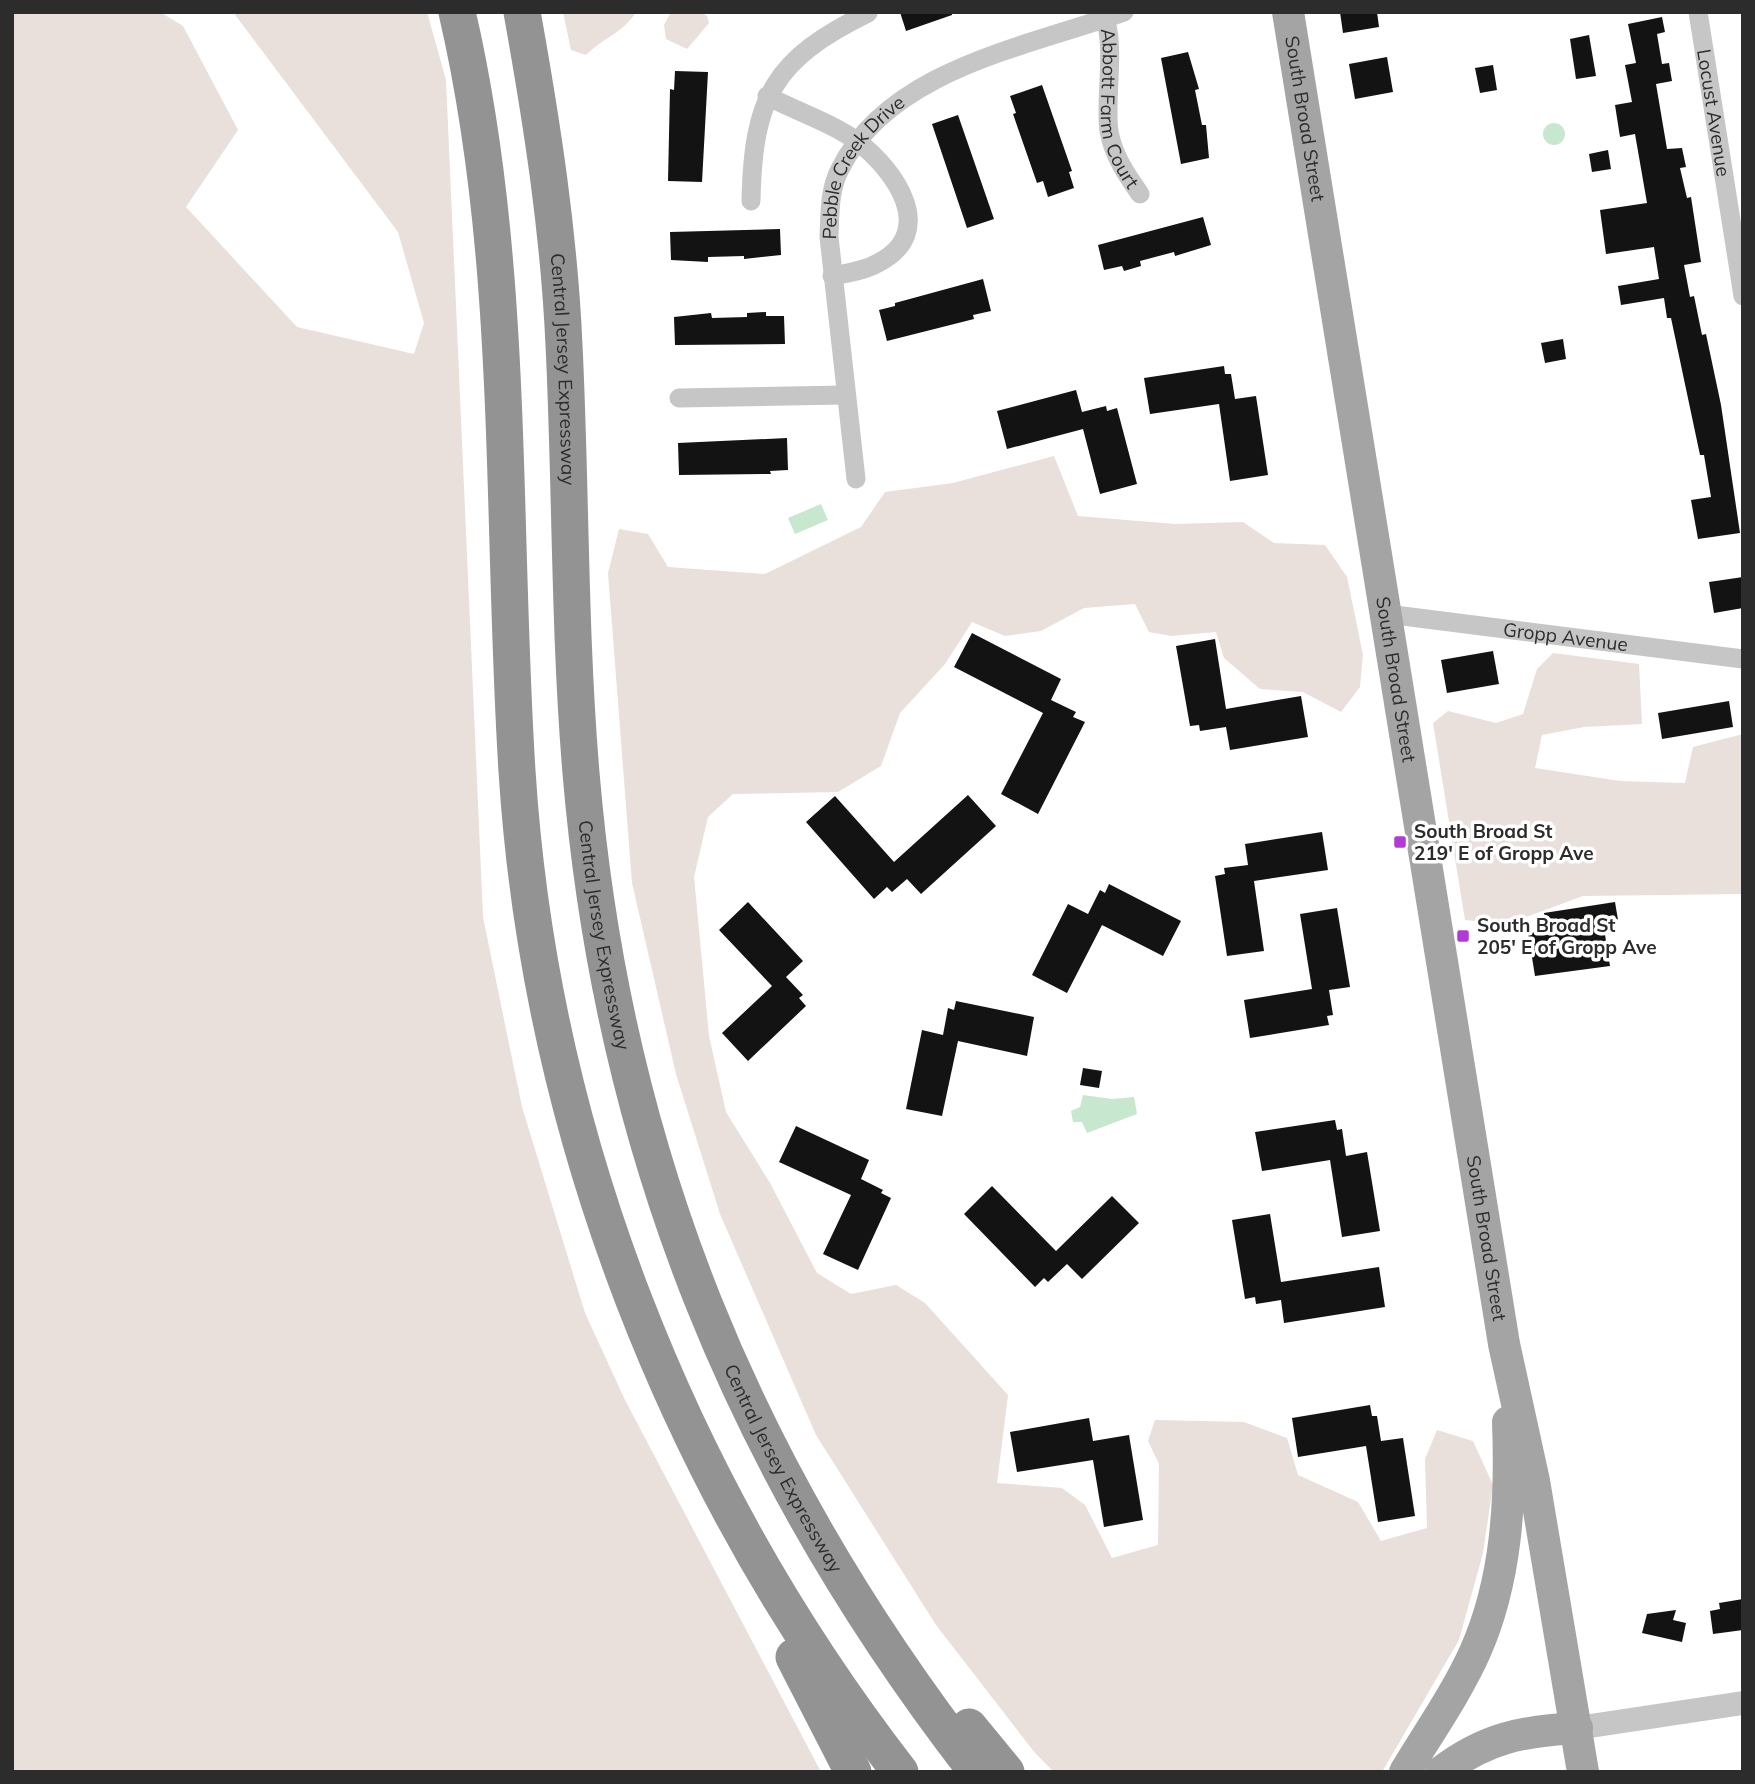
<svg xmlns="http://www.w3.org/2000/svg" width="1755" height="1784" viewBox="0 0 1755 1784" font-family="Mulish,sans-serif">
  <rect width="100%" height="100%" fill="#fff"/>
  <g fill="#e9dfdb">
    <polygon points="12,12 160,12 183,26 238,130 186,207 297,327 414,354 424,323 398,232 233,12 427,12 446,80 483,917 522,1107 585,1313 625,1400 821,1772 12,1772"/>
    <path d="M 563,12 L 636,12 C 622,34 604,37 586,55 L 571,50 Z"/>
    <polygon points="671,12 700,12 707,16 709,23 687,49 666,39 664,25"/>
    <polygon points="1054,456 1078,516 1175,524 1243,522 1274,543 1325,545 1347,577 1363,655 1360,687 1341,712 1303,692 1260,689 1224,658 1216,632 1171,636 1149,632 1135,604 1084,608 1041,631 1005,636 972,622 945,664 900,713 881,766 838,792 733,794 708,817 694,877 709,1036 726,1112 770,1183 817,1273 851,1294 896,1285 925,1303 1008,1395 997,1483 1062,1488 1085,1505 1112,1558 1158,1545 1159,1464 1148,1441 1155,1420 1244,1422 1287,1438 1298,1475 1358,1502 1381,1541 1427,1528 1425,1459 1437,1430 1473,1441 1493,1485 1483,1553 1459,1640 1382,1772 1054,1772 1035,1753 936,1625 816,1435 720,1214 676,1074 632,883 608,573 619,529 648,534 668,567 765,574 861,527 885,492 953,483"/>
    <polygon points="1553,653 1639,664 1642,724 1584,727 1542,735 1535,768 1620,781 1685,783 1693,747 1743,734 1743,894 1583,896 1507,924 1465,920 1433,723 1448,711 1496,723 1523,714 1537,669"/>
  </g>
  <g fill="#c8e7cf">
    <circle cx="1554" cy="134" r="11"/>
    <polygon points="821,504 828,520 795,534 788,518"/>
    <polygon points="1083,1095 1112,1099 1134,1097 1137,1114 1087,1133 1082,1122 1073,1122 1071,1111 1080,1107"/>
  </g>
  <g fill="#131313">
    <polygon points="900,12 952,12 952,15 906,31"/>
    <polygon points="1340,12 1377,12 1379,27 1343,33"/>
    <polygon points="1662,17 1665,32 1657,34 1662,64 1669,63 1672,81 1656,84 1667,149 1682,148 1686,167 1680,168 1687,198 1691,197 1701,262 1684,265 1690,297 1694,296 1702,335 1706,334 1721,405 1740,533 1698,539 1691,500 1711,497 1704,455 1700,455 1671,318 1667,318 1664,298 1621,305 1618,286 1659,279 1654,247 1606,254 1600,210 1647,203 1635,134 1620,137 1615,105 1632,102 1625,65 1636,63 1628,24"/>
    <polygon points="1589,35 1596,76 1576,79 1570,39"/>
    <polygon points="1188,52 1199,89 1195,90 1202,125 1206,125 1209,158 1181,164 1161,58"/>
    <polygon points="1387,57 1393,92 1355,99 1349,64"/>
    <polygon points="1493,65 1497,90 1480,93 1475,68"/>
    <polygon points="675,71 708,72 702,182 668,181 670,89 674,90"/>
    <polygon points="1042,85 1072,171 1069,172 1074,188 1048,197 1043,181 1037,183 1013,114 1016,113 1010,96"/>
    <polygon points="958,115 994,219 967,228 932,124"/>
    <polygon points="1608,150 1611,169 1592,172 1589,154"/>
    <polygon points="1203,217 1211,245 1175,256 1174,252 1140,261 1141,266 1124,271 1122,266 1104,270 1098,245"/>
    <polygon points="780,229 781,255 744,259 744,256 708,257 708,262 671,260 670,232"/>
    <polygon points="983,279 991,311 973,315 974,319 887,341 879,310 895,306 895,303"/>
    <polygon points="766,312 766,316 784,316 785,344 675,345 674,317 711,313 712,318 747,317 747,313"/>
    <polygon points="1563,339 1566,359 1545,363 1541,343"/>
    <polygon points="1224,366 1225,374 1231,374 1235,399 1256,396 1268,475 1230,481 1219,404 1150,414 1144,378"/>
    <polygon points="1076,390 1082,412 1106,406 1107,411 1117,408 1137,484 1100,494 1083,429 1007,449 997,411"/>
    <polygon points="787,438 788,470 770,471 771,474 679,475 678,443"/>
    <polygon points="1743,577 1743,608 1714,613 1709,582"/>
    <polygon points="972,633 1061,679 1051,700 1076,712 1073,717 1085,722 1038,814 1001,794 1043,713 954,667"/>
    <polygon points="1215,639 1226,709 1301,696 1308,737 1230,750 1226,727 1200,731 1199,725 1190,726 1176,646"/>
    <polygon points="1493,651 1499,684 1447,693 1441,660"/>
    <polygon points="1729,701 1733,727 1662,739 1658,713"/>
    <polygon points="968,795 996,826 921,894 907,879 892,892 887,887 874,899 806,822 835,796 894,862"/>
    <polygon points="1322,832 1328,870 1254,881 1264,951 1227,956 1215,876 1225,874 1224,868 1248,865 1245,844"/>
    <polygon points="1109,884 1181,921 1163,956 1102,925 1067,993 1032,975 1068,904 1088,914 1100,890 1105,893"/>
    <polygon points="748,902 803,961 786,977 803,995 799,998 806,1006 748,1061 722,1033 772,986 719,930"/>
    <polygon points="1615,902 1618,920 1603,922 1610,966 1535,976 1528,933 1546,931 1544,913"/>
    <polygon points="1337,908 1350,987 1329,990 1333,1015 1327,1016 1329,1025 1250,1038 1244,1000 1312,989 1300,914"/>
    <polygon points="956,1001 1034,1017 1027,1056 958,1041 942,1116 906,1109 922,1030 943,1035 948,1008 954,1010"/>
    <polygon points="1083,1068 1102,1071 1099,1088 1080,1085"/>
    <polygon points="1335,1120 1337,1130 1342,1129 1346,1156 1367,1152 1380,1231 1342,1237 1330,1160 1262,1171 1255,1132"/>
    <polygon points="796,1126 869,1160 861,1179 883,1190 881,1193 891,1198 858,1270 823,1254 851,1195 779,1162"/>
    <polygon points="992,1186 1056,1251 1112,1196 1139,1223 1082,1279 1067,1264 1048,1282 1044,1278 1035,1287 964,1214"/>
    <polygon points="1270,1214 1281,1282 1379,1267 1385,1307 1284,1323 1281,1300 1256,1304 1255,1297 1245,1299 1232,1220"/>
    <polygon points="1370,1405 1372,1416 1377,1416 1381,1441 1403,1438 1415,1516 1378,1522 1366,1446 1298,1457 1292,1418"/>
    <polygon points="1089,1418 1093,1441 1129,1435 1143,1520 1104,1527 1093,1460 1017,1472 1010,1432"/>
    <polygon points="1743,1599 1743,1630 1713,1634 1710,1611 1720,1609 1719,1603"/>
    <polygon points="1676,1610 1673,1620 1686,1623 1682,1642 1642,1633 1647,1614"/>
  </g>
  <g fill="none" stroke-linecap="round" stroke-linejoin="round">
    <g stroke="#c6c6c6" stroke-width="19">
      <path id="s1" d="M 1101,12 C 1118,35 1104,100 1109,131 C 1113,155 1126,174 1140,194"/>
      <path id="s2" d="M 1698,12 L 1743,296"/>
      <path d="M 767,96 C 796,111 832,123 858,142 C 895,170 939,232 878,263 C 864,271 847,273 832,276"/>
      <path d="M 751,201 C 753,97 774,59 868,13"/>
      <polyline points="679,398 844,395"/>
      <path id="s3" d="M 856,479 L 829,237 C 830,214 829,190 840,169 C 890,69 1027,47 1124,12"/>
      <path id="s4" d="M 1387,614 L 1743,659"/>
    </g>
    <polyline stroke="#c6c6c6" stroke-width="24" points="1577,1728 1743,1703"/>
    <g stroke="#a4a4a4" stroke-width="32">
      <path id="s5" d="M 1288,12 L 1504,1344 L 1534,1481 L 1583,1772"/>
      <path d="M 1405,1772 C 1429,1732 1456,1694 1475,1652 C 1507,1580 1511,1499 1508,1422"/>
      <path d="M 1441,1772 C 1485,1738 1523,1731 1577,1728"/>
    </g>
    <g stroke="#939393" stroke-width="37">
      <path d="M 457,12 C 515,261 501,518 517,771 C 540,1134 678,1485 900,1772"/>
      <path id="s6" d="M 522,12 C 542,123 559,233 564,345 C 571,487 569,631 581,773 C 613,1153 744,1472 977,1772"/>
      <polyline points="794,1657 853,1772"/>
      <polyline points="969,1727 1006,1772"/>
    </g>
  </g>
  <g fill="#b13cd5" stroke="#fff" stroke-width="2.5">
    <rect x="1393" y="835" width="14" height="14" rx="3.5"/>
    <rect x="1456" y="929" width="14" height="14" rx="3.5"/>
  </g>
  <g text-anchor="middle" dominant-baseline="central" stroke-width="7" stroke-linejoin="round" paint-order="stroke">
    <g font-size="19" fill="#2c2c2c" stroke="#fff">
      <text stroke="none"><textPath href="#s1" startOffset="100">Abbott Farm Court</textPath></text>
      <text stroke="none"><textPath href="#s2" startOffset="102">Locust Avenue</textPath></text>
      <text stroke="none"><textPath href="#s5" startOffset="108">South Broad Street</textPath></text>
      <text stroke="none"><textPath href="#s3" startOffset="324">Pebble Creek Drive</textPath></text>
      <text stroke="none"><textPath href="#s6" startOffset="360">Central Jersey Expressway</textPath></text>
      <text stroke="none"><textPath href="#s4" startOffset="180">Gropp Avenue</textPath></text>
      <text stroke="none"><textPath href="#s5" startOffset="676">South Broad Street</textPath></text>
      <text stroke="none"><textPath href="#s6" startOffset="928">Central Jersey Expressway</textPath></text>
      <text stroke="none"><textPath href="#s5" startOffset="1242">South Broad Street</textPath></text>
      <text stroke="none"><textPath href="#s6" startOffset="1494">Central Jersey Expressway</textPath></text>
    </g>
    <g font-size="19" font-weight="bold" fill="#2c2c2c" stroke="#fff" text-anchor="start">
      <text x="1414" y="831">South Broad St<tspan x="1414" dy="22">219' E of Gropp Ave</tspan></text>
      <text x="1477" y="925">South Broad St<tspan x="1477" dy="22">205' E of Gropp Ave</tspan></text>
    </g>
  </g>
  <rect width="1755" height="1784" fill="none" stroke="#2c2c2c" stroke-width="28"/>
</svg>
